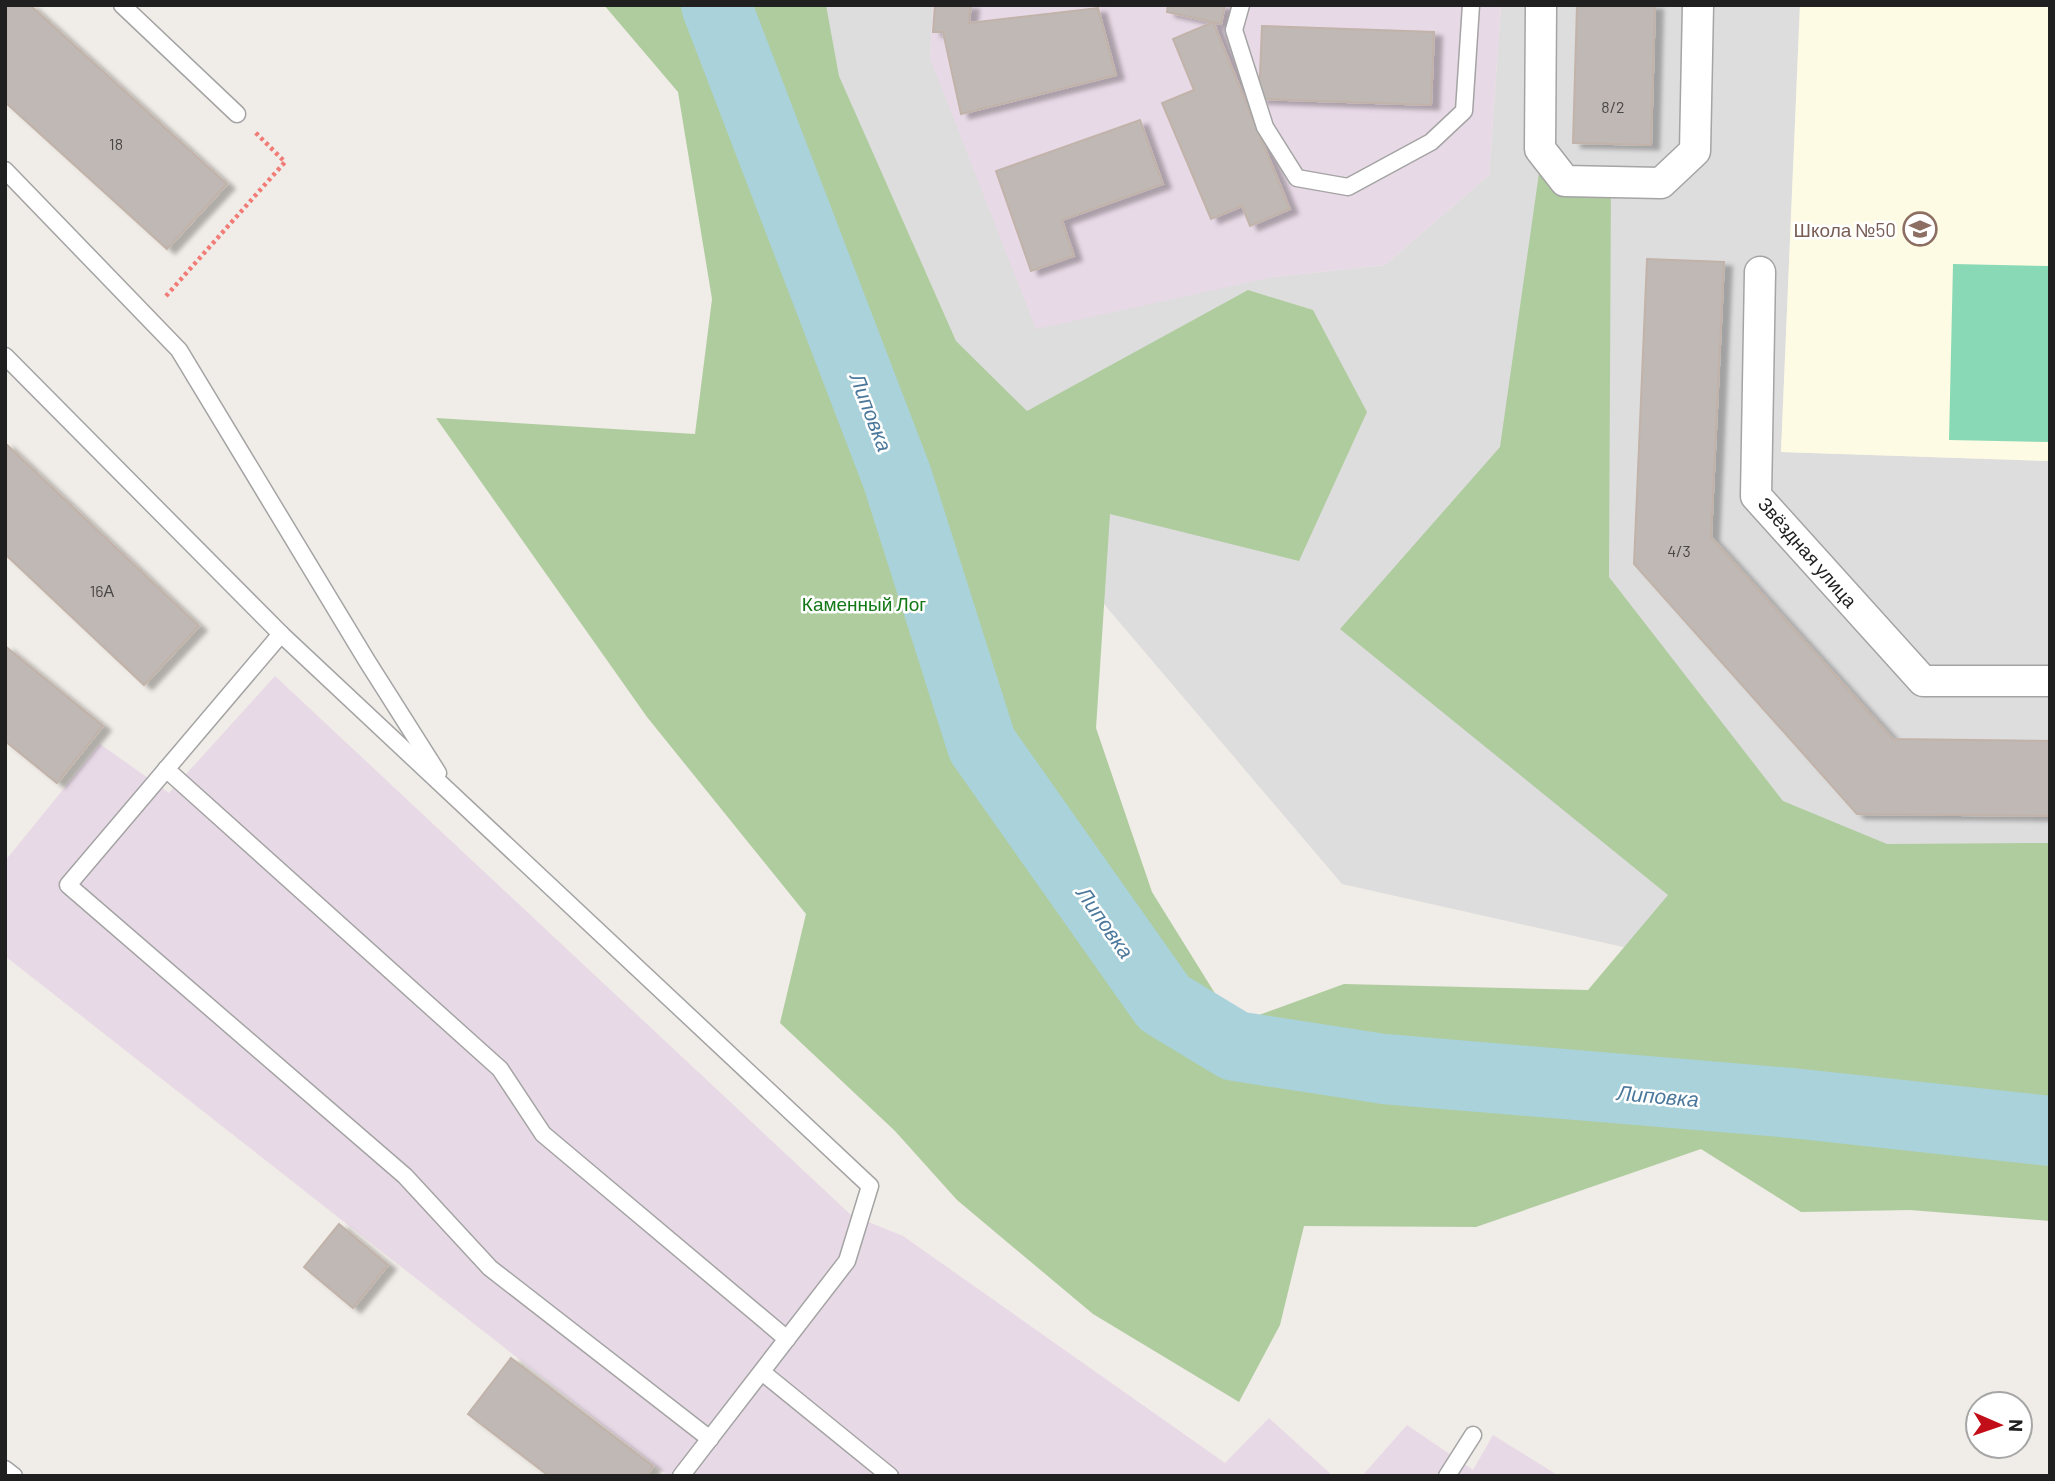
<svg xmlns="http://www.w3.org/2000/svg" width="2055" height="1481" viewBox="0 0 2055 1481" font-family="Barlow,sans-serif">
  <defs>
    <filter id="shadow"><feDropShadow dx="8" dy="4.5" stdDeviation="2" flood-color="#0004"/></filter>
  </defs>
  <rect width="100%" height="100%" fill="#f0ece7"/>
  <polygon fill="#dedddd" points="795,5 933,5 930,58 1273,277 1385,265 1489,175 1501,5 1800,5 1781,452 2050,461 2050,1043 1342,884 1002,484"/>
  <g fill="#e8d9e6">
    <polygon points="933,5 1501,5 1489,175 1385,265 1273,277 1036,329 930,58"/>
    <polygon points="275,676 851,1215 903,1236 1225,1463 1269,1418 1333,1476 668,1476 5,956 5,861 100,744 169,793"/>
    <polygon points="1407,1425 1473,1470 1493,1435 1559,1476 1362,1476"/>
  </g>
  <polygon fill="#fdfbe3" points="1800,5 2050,5 2050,461 1781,452"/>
  <polygon fill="#afcc9e" points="604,5 826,5 839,76 956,341 1027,411 1248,290 1313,310 1367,412 1299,561 1110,514 1096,728 1152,892 1234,1024 1344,984 1588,990 1668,895 1340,629 1500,447 1540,166 1611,178 1609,577 1783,801 1887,844 2050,843 2050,1221 1910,1210 1801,1212 1701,1149 1476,1227 1304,1226 1280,1325 1239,1402 1093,1314 957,1200 895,1131 780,1023 806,914 647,717 436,418 695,434 712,299 678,92"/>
  <polygon fill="#8ad9b6" points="1953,264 2050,266 2050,442 1949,440"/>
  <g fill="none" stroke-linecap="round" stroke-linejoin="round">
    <polyline stroke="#aad2da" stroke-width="70" points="716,5 897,477 982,745 1164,1003 1235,1046 1384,1069 1792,1103 2050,1131"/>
  </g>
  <g fill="#c0b8b4" stroke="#c1b3aa" stroke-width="2" filter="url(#shadow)">
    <polygon points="5,5 30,5 227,184 167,249 5,102"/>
    <polygon points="935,5 971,5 969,23 1098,8 1116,75 961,114 943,32 933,32"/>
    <polygon points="1168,5 1225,5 1221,24 1167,12"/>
    <polygon points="1577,5 1655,5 1651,145 1573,143"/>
    <polygon points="1213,22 1290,209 1250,226 1242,206 1211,219 1162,103 1194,90 1173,39"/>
    <polygon points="1262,26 1434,32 1431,105 1259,99"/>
    <polygon points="1140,120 1163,184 1062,220 1074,256 1031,271 996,171"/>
    <polygon points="1647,259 1724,262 1711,537 1893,739 2050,741 2050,816 1857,814 1634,564"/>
    <polygon points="5,443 199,626 144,685 5,554"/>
    <polygon points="5,646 103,726 57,783 5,741"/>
    <polygon points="339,1224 388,1265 353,1308 304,1267"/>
    <polygon points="511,1358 653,1466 646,1476 549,1476 468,1414"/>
  </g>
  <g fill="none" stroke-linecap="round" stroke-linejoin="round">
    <defs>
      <g id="service">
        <polyline points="122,5 237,114"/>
        <polyline points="1241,5 1234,30 1265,127 1297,178 1348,187 1431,142 1464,111 1471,5"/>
        <polyline points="5,170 179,350 367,661 438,773"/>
        <polyline points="5,356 281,634 68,885 405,1176 490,1268 710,1439"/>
        <polyline points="281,634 870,1186 847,1261 681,1476"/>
        <polyline points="166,769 500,1069 543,1134 787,1339"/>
        <polyline points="762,1372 890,1476"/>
        <polyline points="5,1469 14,1476"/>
        <polyline points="1447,1476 1473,1435"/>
      </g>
      <g id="minor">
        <polyline points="1541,5 1540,149 1565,181 1661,183 1695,151 1698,5"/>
        <polyline points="1760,272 1756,496 1923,681 2050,681"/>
      </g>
    </defs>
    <use href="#service" stroke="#a4a4a4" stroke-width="19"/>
    <use href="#minor" stroke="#a4a4a4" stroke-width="33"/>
    <polyline stroke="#f17c77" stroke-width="4.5" stroke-dasharray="3.5 3.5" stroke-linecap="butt" points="166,296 285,162 255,132"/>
    <use href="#service" stroke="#fff" stroke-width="16"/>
    <use href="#minor" stroke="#fff" stroke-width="30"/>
  </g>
  <defs>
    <symbol id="school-ring" viewBox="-11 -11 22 22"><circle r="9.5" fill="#fff" stroke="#8d6e63" stroke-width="1.5"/><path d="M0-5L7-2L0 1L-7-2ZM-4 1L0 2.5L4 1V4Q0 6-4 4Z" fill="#8d6e63"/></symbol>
  </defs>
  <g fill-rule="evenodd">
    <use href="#school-ring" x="1901" y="210" width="38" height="38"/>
  </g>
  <g text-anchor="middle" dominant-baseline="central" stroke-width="5" stroke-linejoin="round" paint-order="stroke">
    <g font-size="16" fill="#484645">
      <text x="1613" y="106">8/2</text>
      <text x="116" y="143">18</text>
      <text x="1679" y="550">4/3</text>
      <text x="102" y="590">16А</text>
    </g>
    <g font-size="19" fill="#785e54" stroke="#fff" text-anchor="end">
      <text x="1896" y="229">Школа №50</text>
    </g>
    <g font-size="19" fill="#202020" stroke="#fff">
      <text transform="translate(1808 552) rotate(49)">Звёздная улица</text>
    </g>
    <g font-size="19" fill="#137816" stroke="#fff">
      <text x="864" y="603">Каменный Лог</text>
    </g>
    <g font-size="21" font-style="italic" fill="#4c789b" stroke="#fff">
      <text transform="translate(872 412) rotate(69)">Липовка</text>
      <text transform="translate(1106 922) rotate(55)">Липовка</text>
      <text transform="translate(1658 1095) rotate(5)">Липовка</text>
    </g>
  </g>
  <rect width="2055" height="1481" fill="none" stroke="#202020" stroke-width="14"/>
  <g transform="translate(1999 1425) rotate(92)"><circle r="33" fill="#ffffff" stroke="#a6a6a6" stroke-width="2"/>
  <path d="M0-5L12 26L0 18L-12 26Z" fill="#c20e18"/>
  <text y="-10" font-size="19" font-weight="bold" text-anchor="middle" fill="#202020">N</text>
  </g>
</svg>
